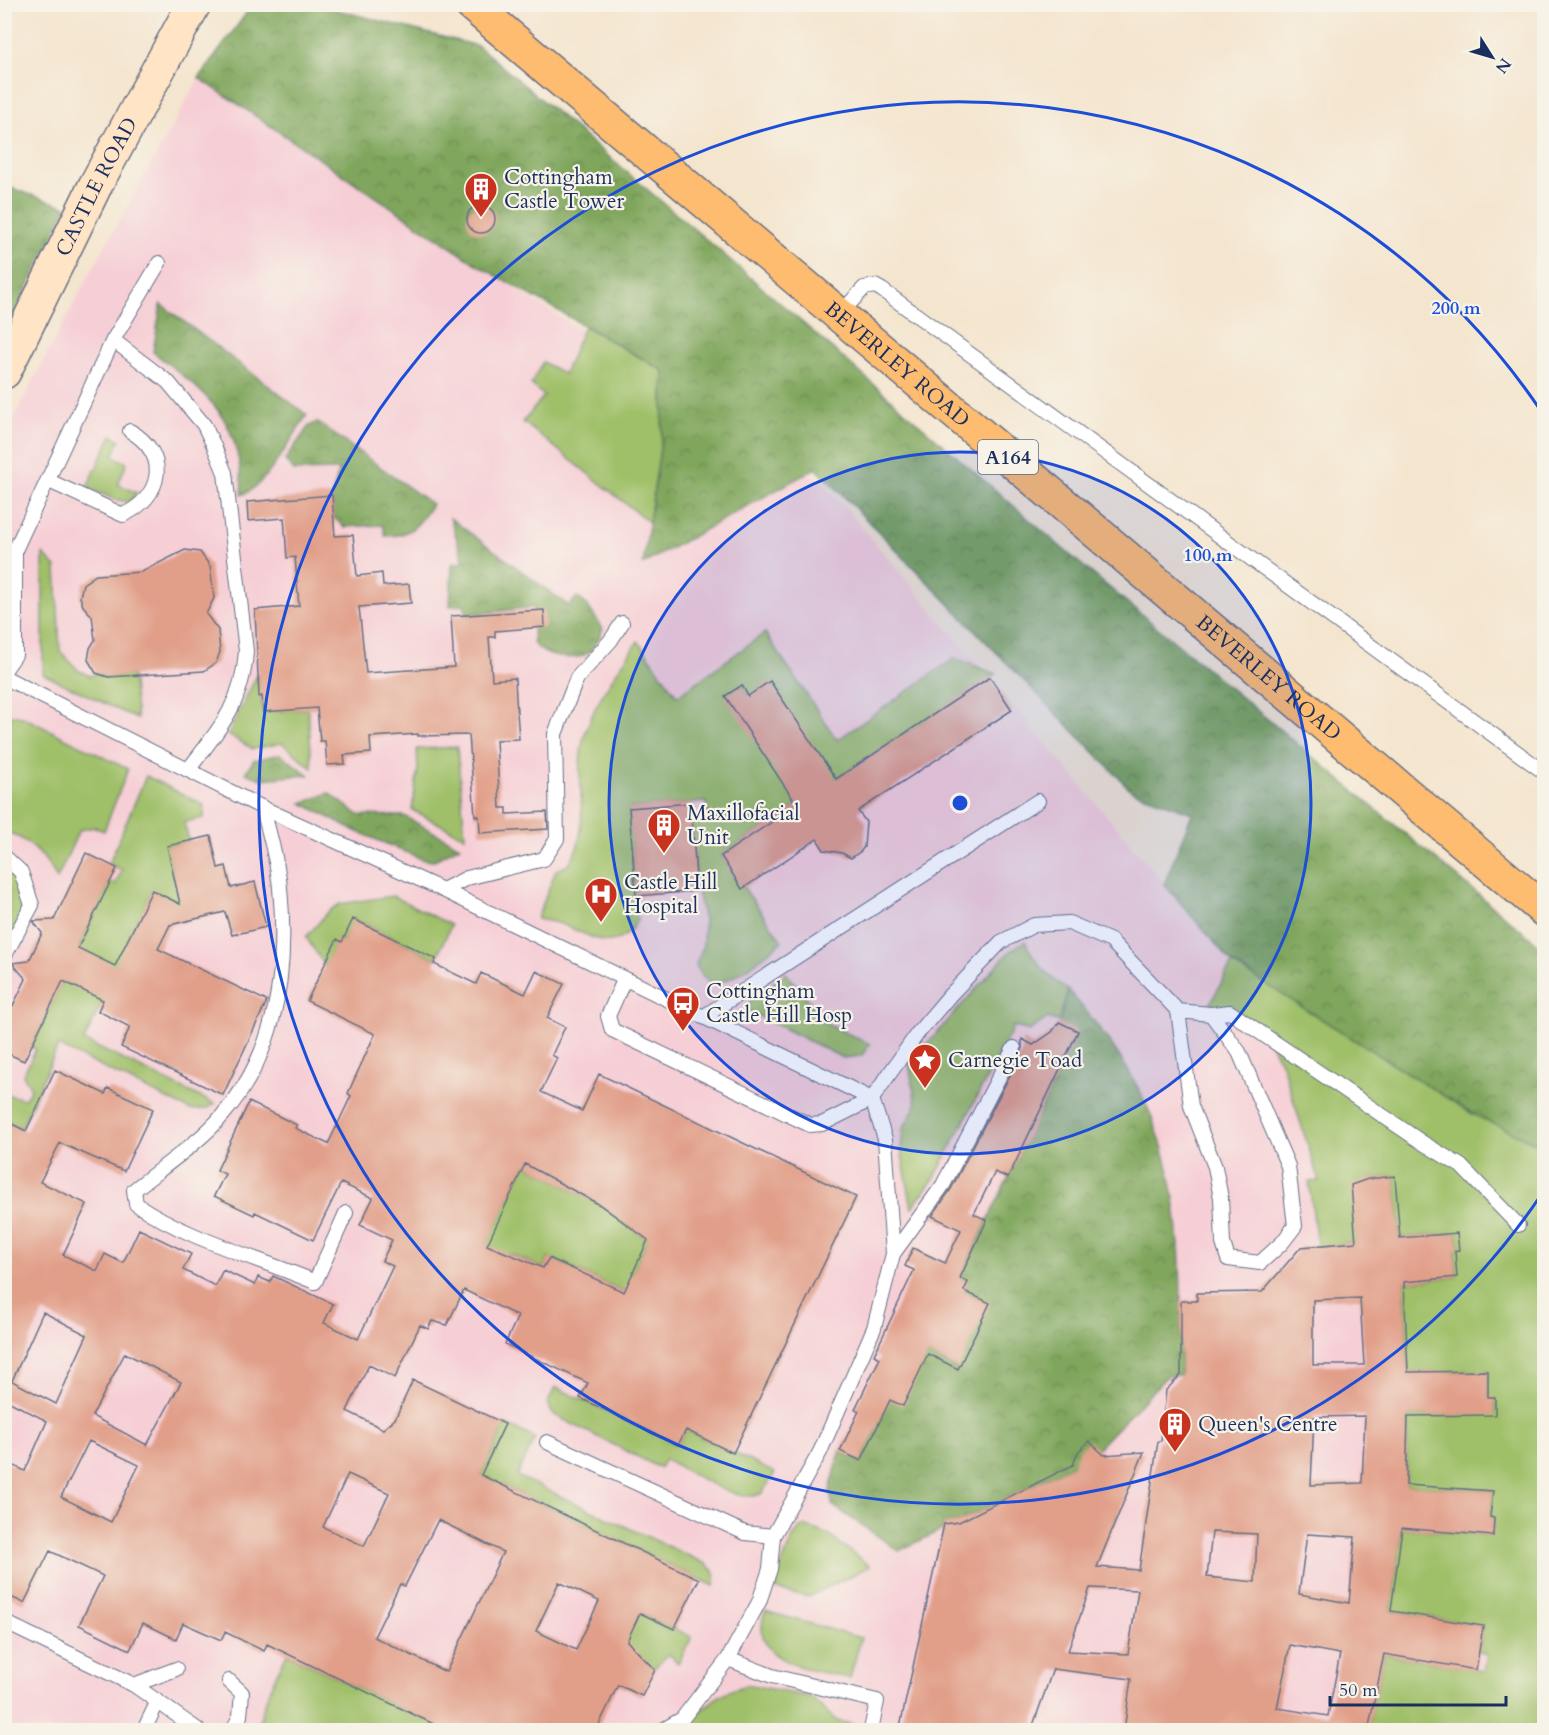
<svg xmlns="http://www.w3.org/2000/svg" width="1549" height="1735" viewBox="0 0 1549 1735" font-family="Cardo,serif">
  <defs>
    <pattern id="forest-crowns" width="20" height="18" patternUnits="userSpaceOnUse" patternTransform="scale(1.5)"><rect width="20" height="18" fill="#7fa65c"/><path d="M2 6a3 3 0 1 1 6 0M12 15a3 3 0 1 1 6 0" fill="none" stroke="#67884f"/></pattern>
  </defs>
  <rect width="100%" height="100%" fill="#f7f3e8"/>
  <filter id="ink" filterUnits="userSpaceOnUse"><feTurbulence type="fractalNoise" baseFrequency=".0167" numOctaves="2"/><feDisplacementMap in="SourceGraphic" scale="12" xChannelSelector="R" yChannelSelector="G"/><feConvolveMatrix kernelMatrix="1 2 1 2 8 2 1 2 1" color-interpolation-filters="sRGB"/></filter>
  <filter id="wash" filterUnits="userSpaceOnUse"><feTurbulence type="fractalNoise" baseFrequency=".008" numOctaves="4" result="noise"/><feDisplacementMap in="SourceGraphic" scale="24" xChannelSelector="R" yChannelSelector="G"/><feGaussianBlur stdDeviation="1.35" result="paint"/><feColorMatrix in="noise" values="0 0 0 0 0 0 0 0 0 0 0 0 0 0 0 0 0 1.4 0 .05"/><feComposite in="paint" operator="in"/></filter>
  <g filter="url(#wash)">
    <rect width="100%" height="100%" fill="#f4e5ce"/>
    <polygon fill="#f6cfd6" points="199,78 476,264 824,483 1232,963 1473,1114 1544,1147 1544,1730 5,1730 4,436 84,284"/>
    <g fill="#9fbf67" stroke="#5d7762" stroke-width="1.5">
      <polygon points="584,326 664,371 662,436 649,522 523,422 544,396 531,384 543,362 564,374"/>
      <polygon points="112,435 120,440 113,456 127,463 118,484 137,493 128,502 113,499 87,487"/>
      <polygon points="43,554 56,567 60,651 79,671 90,676 96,673 105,677 132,675 137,719 43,674"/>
      <path d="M 765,633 L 837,740 L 955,658 L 996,674 L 836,779 L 748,696 L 742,685 L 797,805 L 721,856 L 782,941 C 765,955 730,987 708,982 L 697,969 L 696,964 L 703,947 L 704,920 L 697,891 L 692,818 L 708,816 L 706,802 L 630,808 L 637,921 C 617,956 593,937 566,926 C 557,922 547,921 537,919 L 556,870 L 568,865 C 594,830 573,782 583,741 C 592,704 617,672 638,641 L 677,696 Z"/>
      <polygon points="257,675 263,712 308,709 312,768 282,743 253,749 228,735"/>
      <path d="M 10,715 L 23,717 L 128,769 L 104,831 L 95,827 L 79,830 L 57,879 C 46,856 29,840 5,831 L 5,716 Z"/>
      <polygon points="457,747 465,837 412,810 418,769 417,749"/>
      <polygon points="146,776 204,805 204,818 184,822 189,841 167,846 181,906 152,891 128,940 121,976 72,962 110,882 115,884 122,870 109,863"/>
      <polygon points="5,856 31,895 5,957"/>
      <polygon points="393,896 451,925 436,959 354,919 342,942 337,940 325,966 306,937 329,911 340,904"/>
      <path d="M 1025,941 C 1035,962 1048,978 1068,990 L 1059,1022 L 1048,1018 L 1029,1031 L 1014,1026 L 935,1177 L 912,1208 L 901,1150 L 903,1129 L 916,1105 L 909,1064 L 1009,952 Z"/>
      <polygon points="1232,963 1473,1114 1544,1147 1544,1730 1368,1729 1384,1654 1484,1671 1487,1654 1479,1652 1483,1626 1391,1611 1402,1528 1492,1536 1494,1518 1490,1517 1493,1491 1406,1485 1408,1416 1495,1414 1495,1398 1488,1397 1488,1371 1408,1372 1404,1282 1457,1277 1455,1251 1459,1250 1457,1233 1400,1238 1395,1176 1369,1179 1356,1242 1317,1246 1309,1182 1319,1181 1282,1064 1268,1040 1210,1004"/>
      <polygon points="69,968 106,994 84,1041 215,1104 206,1109 190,1110 58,1046 21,1128 5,1120 4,1094 25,1099 31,1088 23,1075 36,1049 31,1047"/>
      <polygon points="786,973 829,1025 870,1044 861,1056 843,1058 747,1010 750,1001"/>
      <polygon points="525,1164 600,1205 648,1240 632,1275 630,1294 549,1258 543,1268 513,1255 484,1250"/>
      <path d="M 555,1387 L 678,1445 L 686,1430 L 775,1473 L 762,1493 C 740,1506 686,1470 665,1459 L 660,1468 L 556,1416 L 551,1411 L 548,1403 Z"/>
      <path d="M 505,1424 L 535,1438 L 517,1476 L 706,1564 C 715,1571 717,1575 714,1586 L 481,1475 Z"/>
      <path d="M 804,1526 L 827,1534 L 870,1566 L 808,1597 L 773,1589 C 780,1574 789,1533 804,1526 Z"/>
      <polygon points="636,1611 692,1637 678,1663 669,1654 653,1669 623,1639"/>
      <path d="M 765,1611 L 861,1638 L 850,1678 C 814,1670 747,1665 765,1611 Z"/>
      <path d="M 287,1654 L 448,1730 L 264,1730 L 259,1722 C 266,1697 274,1676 287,1654 Z"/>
      <path d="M 751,1685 L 810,1697 L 837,1721 L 866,1727 L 865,1730 L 681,1730 C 702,1710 720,1688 751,1685 Z"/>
    </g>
    <g fill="url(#forest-crowns)" stroke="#4d6a5d" stroke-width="1.5">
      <polygon points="253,4 318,5 478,46 721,252 1070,555 1544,949 1544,1147 1473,1114 1232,963 1164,884 1192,813 1132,791 816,468 643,564 662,436 664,371 476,264 199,78"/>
      <polygon points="5,186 67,207 5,334"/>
      <path d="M 161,304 L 307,415 C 292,437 266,487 242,495 C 240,416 210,397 153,352 Z"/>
      <path d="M 317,422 L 432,504 C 420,524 410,537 385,536 L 383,525 L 344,527 L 334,518 L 332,495 L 339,470 L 294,471 L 285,460 L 308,427 Z"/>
      <path d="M 450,518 L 569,606 L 577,597 L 587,605 L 603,629 C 594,652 587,660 562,657 C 549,656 541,652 533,643 L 534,607 L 466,615 L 465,605 L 450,606 L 452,564 L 464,562 Z"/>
      <polygon points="280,754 309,775 261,779 245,773 254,760"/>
      <polygon points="329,793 359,815 404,816 460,846 433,861 424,860 349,828 302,803"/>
      <path d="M 1068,990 C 1105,1032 1138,1077 1157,1131 C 1185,1207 1181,1295 1181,1375 L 1167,1376 L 1097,1449 L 1073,1465 L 959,1522 L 944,1524 L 942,1530 L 899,1551 L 832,1505 L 830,1490 L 840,1451 L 861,1461 L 889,1399 L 928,1354 L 957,1369 L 989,1303 L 964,1291 L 968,1282 L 960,1278 L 1078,1032 L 1059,1022 Z"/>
    </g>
    <g id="blocks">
      <g fill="#e19f89" fill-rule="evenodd">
        <circle cx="481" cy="219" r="14"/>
        <polygon points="332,495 335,536 353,535 357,576 382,573 383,586 409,584 411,603 359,607 366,673 454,667 451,616 544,610 545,627 495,631 495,637 489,637 492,680 515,678 516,698 519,739 496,740 500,808 507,808 507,814 547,812 548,829 480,833 479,816 475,816 469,735 418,736 418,734 370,737 371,753 344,755 345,764 327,765 325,741 320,741 317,708 263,712 262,696 259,697 255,610 299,606 295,557 287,558 284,518 248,521 247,502"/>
        <polygon points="185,550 200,552 210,566 214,598 206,614 218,630 220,652 216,663 204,671 108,677 96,673 88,660 90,648 95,640 92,616 83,606 80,597 83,584 96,575 141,572"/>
        <polygon points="990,677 1012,710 858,811 866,822 864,847 861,851 851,858 842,853 824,850 817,839 742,889 721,856 797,805 725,696 742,685 748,696 770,681 836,779"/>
        <polygon points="691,803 697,891 636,896 629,808"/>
        <polygon points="211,836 218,868 226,866 231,888 255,882 266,927 232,935 225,912 170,925 158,949 267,1001 223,1095 121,1047 130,1027 98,1011 103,1000 63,981 24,1061 4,1052 4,1024 26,979 12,963 29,961 42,933 33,921 54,920 86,853 117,868 78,948 115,966 152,890 180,904 167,846"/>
        <path d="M 353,919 L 436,959 L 434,964 L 476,984 L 481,973 L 525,994 L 536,971 L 564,984 L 547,1018 L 565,1027 L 552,1055 L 557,1058 L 541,1092 L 582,1111 L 599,1074 L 856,1197 L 733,1453 L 686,1430 L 678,1445 L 580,1398 L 588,1383 L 505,1344 L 518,1316 L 464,1290 L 447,1325 L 432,1321 L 428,1329 L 420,1325 L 395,1378 L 369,1365 L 347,1411 L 383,1429 L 395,1419 L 413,1380 L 505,1424 L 481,1475 L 699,1579 L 674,1629 L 640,1613 L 627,1641 L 655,1670 L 642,1696 L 618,1685 L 596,1731 L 448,1731 L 267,1644 L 264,1651 L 225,1632 L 221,1640 L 183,1623 L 176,1639 L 143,1623 L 130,1650 L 79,1625 L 103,1576 L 50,1551 L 24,1603 L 4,1594 L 4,1461 L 25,1471 L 47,1421 L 4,1399 L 4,1120 L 26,1131 L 55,1070 L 105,1094 L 108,1088 L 153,1109 L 124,1171 L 60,1143 L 40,1182 L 87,1204 L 63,1255 L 97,1271 L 105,1254 L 123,1263 L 139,1229 L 191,1254 L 183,1270 L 215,1286 L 223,1270 L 255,1285 L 258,1277 L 270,1282 L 273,1276 L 333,1304 L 324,1323 L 358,1339 L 393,1266 L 382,1261 L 392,1240 L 360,1225 L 373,1198 L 341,1183 L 313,1240 L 255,1212 L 254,1215 L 214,1196 L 225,1174 L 217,1170 L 249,1102 L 297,1125 L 295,1128 L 328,1144 L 351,1096 L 348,1093 L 375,1034 L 307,1001 L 337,939 L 342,942 ZM 525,1164 L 600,1205 L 648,1240 L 624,1292 L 549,1258 L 543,1268 L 487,1245 ZM 43,1312 L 87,1335 L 56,1404 L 12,1381 ZM 125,1353 L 181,1382 L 147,1445 L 92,1416 ZM 89,1441 L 139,1465 L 111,1522 L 61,1497 ZM 348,1474 L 389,1493 L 364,1546 L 323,1527 ZM 438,1520 L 503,1552 L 446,1672 L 374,1637 L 400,1584 L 405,1586 ZM 559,1582 L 599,1601 L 576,1650 L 536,1631 Z"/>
        <polygon points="1059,1022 1078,1031 1008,1178 995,1172 974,1214 987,1220 960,1278 968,1282 964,1291 990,1303 958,1369 928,1354 903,1406 890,1400 861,1461 840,1451 859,1411 855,1409 880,1358 874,1355 914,1270 905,1266 913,1248 945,1263 961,1230 932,1216 951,1189 1022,1052 1022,1039 1033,1045 1052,1032"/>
        <path d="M 1395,1176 L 1400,1238 L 1457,1233 L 1459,1250 L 1455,1251 L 1457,1277 L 1404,1282 L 1408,1372 L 1488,1371 L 1488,1397 L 1495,1397 L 1495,1415 L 1408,1416 L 1406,1485 L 1493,1491 L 1490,1517 L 1494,1518 L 1493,1536 L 1402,1528 L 1391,1611 L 1483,1626 L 1476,1670 L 1384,1654 L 1368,1731 L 1124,1731 L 1131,1679 L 1053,1669 L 1031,1731 L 899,1731 L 944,1524 L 959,1522 L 1073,1465 L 1078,1452 L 1089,1441 L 1104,1455 L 1144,1452 L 1097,1567 L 1139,1570 L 1158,1441 L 1161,1441 L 1166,1390 L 1181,1375 L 1181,1301 L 1197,1301 L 1197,1293 L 1262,1292 L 1301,1247 L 1356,1242 L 1351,1185 L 1368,1179 ZM 1360,1298 L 1364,1365 L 1313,1365 L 1313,1300 ZM 1365,1416 L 1362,1483 L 1311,1485 L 1314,1417 ZM 1212,1532 L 1257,1534 L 1255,1582 L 1207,1577 ZM 1307,1534 L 1355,1537 L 1349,1603 L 1299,1594 ZM 1090,1588 L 1138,1590 L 1128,1654 L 1068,1651 ZM 1290,1645 L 1340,1654 L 1328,1716 L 1277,1708 Z"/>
      </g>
    </g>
  </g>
  <g filter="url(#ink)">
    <use href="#blocks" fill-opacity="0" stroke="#676f85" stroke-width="1.5"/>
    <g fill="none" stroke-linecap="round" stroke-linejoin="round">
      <defs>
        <g id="lane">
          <polyline points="839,315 864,288 875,286 882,290 1544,772"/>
          <path d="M 113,340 L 168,382 L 204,425 L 214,446 L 225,473 L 246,651 C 243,703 219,730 188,770"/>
          <path d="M 49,481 L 123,515 C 163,497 170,454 130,431"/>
          <polyline points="4,671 15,655 15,550 113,340 159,263"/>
          <polyline points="4,677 263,808 443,890 872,1099 885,1139 893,1254"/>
          <path d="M 263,808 C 269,834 278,862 280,888 C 288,969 277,1053 222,1116 C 200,1142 161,1168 134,1190 L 136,1204 C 189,1240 256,1257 315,1282 L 346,1213"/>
          <polyline points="4,856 21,872 32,905 4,957"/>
          <polyline points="443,890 467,878 544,859 557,839 555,734 577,678 611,640 622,623"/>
          <polyline points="624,980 608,1016 612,1030 810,1125 822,1124 872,1099 917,1034 950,995 1001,942 1034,925 1069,923 1111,941 1178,1011 1211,1014 1239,1052 1288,1166 1295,1226 1282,1243 1260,1263 1228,1259 1223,1243 1221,1198 1215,1167 1191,1106 1178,1011"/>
          <polyline points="1211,1014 1230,1012 1423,1143 1461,1166 1518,1225"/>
          <polyline points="703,1017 1038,801"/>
          <polyline points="547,1442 745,1533 773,1536"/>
          <polyline points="4,1622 134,1685 198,1730"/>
          <polyline points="728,1659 772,1676 877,1701 871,1730"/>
          <polyline points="229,1681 242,1693 240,1716 233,1730"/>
          <polyline points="134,1685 176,1669"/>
          <polyline points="144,1730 157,1703"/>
          <polyline points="663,1730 682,1719 728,1659 759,1602 770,1569 773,1536 820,1452 874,1328 893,1254 943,1185 1014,1048"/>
        </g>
        <g id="secondary">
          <path id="s1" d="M 4,372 L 95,186 L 194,4"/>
        </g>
        <g id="highway">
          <path id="s2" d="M 471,4 L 1544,910"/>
        </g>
      </defs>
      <use href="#lane" stroke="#676f85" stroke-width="16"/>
      <use href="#secondary" stroke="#676f85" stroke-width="36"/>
      <use href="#highway" stroke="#676f85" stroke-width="36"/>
      <use href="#lane" stroke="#fff" stroke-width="14"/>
      <use href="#secondary" stroke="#ffe4c6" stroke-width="33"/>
      <use href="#highway" stroke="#febc70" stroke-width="33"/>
    </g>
  </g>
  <circle cx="960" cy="803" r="351" fill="#1d4ed8" fill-opacity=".12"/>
  <g fill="none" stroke="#1d4ed8" stroke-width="3">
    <circle cx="960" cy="803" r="351"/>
    <path d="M1541 1195A701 701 0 1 1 1541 411"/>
  </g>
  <defs>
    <symbol id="building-pin" viewBox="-11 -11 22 30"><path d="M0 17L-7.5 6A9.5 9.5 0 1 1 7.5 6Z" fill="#c8321e" stroke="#f7f3e8"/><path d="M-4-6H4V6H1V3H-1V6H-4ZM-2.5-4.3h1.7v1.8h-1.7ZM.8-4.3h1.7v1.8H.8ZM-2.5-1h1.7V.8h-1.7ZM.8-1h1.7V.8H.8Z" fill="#fff"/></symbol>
    <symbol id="hospital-pin" viewBox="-11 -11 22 30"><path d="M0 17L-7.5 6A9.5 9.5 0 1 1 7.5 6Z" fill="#c8321e" stroke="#f7f3e8"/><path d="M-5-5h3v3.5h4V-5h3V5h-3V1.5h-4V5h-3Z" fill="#fff"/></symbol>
    <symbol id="bus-pin" viewBox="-11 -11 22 30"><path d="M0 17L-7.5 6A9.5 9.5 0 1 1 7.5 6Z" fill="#c8321e" stroke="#f7f3e8"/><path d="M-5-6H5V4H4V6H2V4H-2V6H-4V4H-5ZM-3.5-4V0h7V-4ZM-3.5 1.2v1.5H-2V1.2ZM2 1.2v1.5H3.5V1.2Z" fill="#fff"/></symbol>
    <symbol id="sight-pin" viewBox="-11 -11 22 30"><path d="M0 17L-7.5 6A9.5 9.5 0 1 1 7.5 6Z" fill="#c8321e" stroke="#f7f3e8"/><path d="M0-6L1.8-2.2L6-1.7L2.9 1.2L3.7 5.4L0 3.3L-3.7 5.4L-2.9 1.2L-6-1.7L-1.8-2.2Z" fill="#fff"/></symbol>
  </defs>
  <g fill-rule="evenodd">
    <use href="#building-pin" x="462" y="170" width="38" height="52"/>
    <use href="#building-pin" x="645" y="806" width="38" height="52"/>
    <use href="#hospital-pin" x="582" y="875" width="38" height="52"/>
    <use href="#bus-pin" x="664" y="984" width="38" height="52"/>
    <use href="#sight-pin" x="906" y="1041" width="38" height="52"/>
    <use href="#building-pin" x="1156" y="1405" width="38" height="52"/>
  </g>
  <g text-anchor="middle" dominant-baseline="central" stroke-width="4.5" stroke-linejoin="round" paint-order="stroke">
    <rect fill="#f7f3e8" stroke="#5d6a87" stroke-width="1.5" x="978" y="440" width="60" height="34" rx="4.5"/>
    <g font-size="20" font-weight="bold" fill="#1b2f5e">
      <text x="1008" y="457">A164</text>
    </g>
    <g font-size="21" fill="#1b2f5e" stroke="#f7f3e8" text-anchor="start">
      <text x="504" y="177">Cottingham<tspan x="504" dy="24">Castle Tower</tspan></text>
      <text x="687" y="813">Maxillofacial<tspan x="687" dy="24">Unit</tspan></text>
      <text x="624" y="882">Castle Hill<tspan x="624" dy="24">Hospital</tspan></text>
      <text x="706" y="991">Cottingham<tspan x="706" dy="24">Castle Hill Hosp</tspan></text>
      <text x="948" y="1060">Carnegie Toad</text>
      <text x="1198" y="1424">Queen's Centre</text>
    </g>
    <g font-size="21" fill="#1b2f5e" stroke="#f7f3e8">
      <text stroke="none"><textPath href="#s1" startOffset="207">CASTLE ROAD</textPath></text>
      <text stroke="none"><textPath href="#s2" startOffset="558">BEVERLEY ROAD</textPath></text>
      <text stroke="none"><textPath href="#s2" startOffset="1044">BEVERLEY ROAD</textPath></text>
    </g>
  </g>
  <circle cx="960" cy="803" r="9" fill="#1d4ed8" stroke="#f7f3e8" stroke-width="3"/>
  <g font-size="18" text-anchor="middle" font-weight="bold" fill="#1d4ed8" stroke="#f7f3e8" stroke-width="4.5" stroke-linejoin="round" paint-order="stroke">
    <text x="1456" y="314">200 m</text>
    <text x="1208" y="561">100 m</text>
  </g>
  <rect width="1549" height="1735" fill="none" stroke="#f7f3e8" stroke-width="24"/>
  <g transform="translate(1492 57) rotate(127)" stroke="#f7f3e8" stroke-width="4.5" paint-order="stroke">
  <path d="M0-4.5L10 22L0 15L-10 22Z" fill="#1b2f5e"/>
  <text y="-9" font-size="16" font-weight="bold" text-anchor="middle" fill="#1b2f5e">N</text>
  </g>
  <path d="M1330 1696v9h176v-9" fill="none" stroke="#1b2f5e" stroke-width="3"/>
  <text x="1339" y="1696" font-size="18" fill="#1b2f5e" stroke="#f7f3e8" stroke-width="4.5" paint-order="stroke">50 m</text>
</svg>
